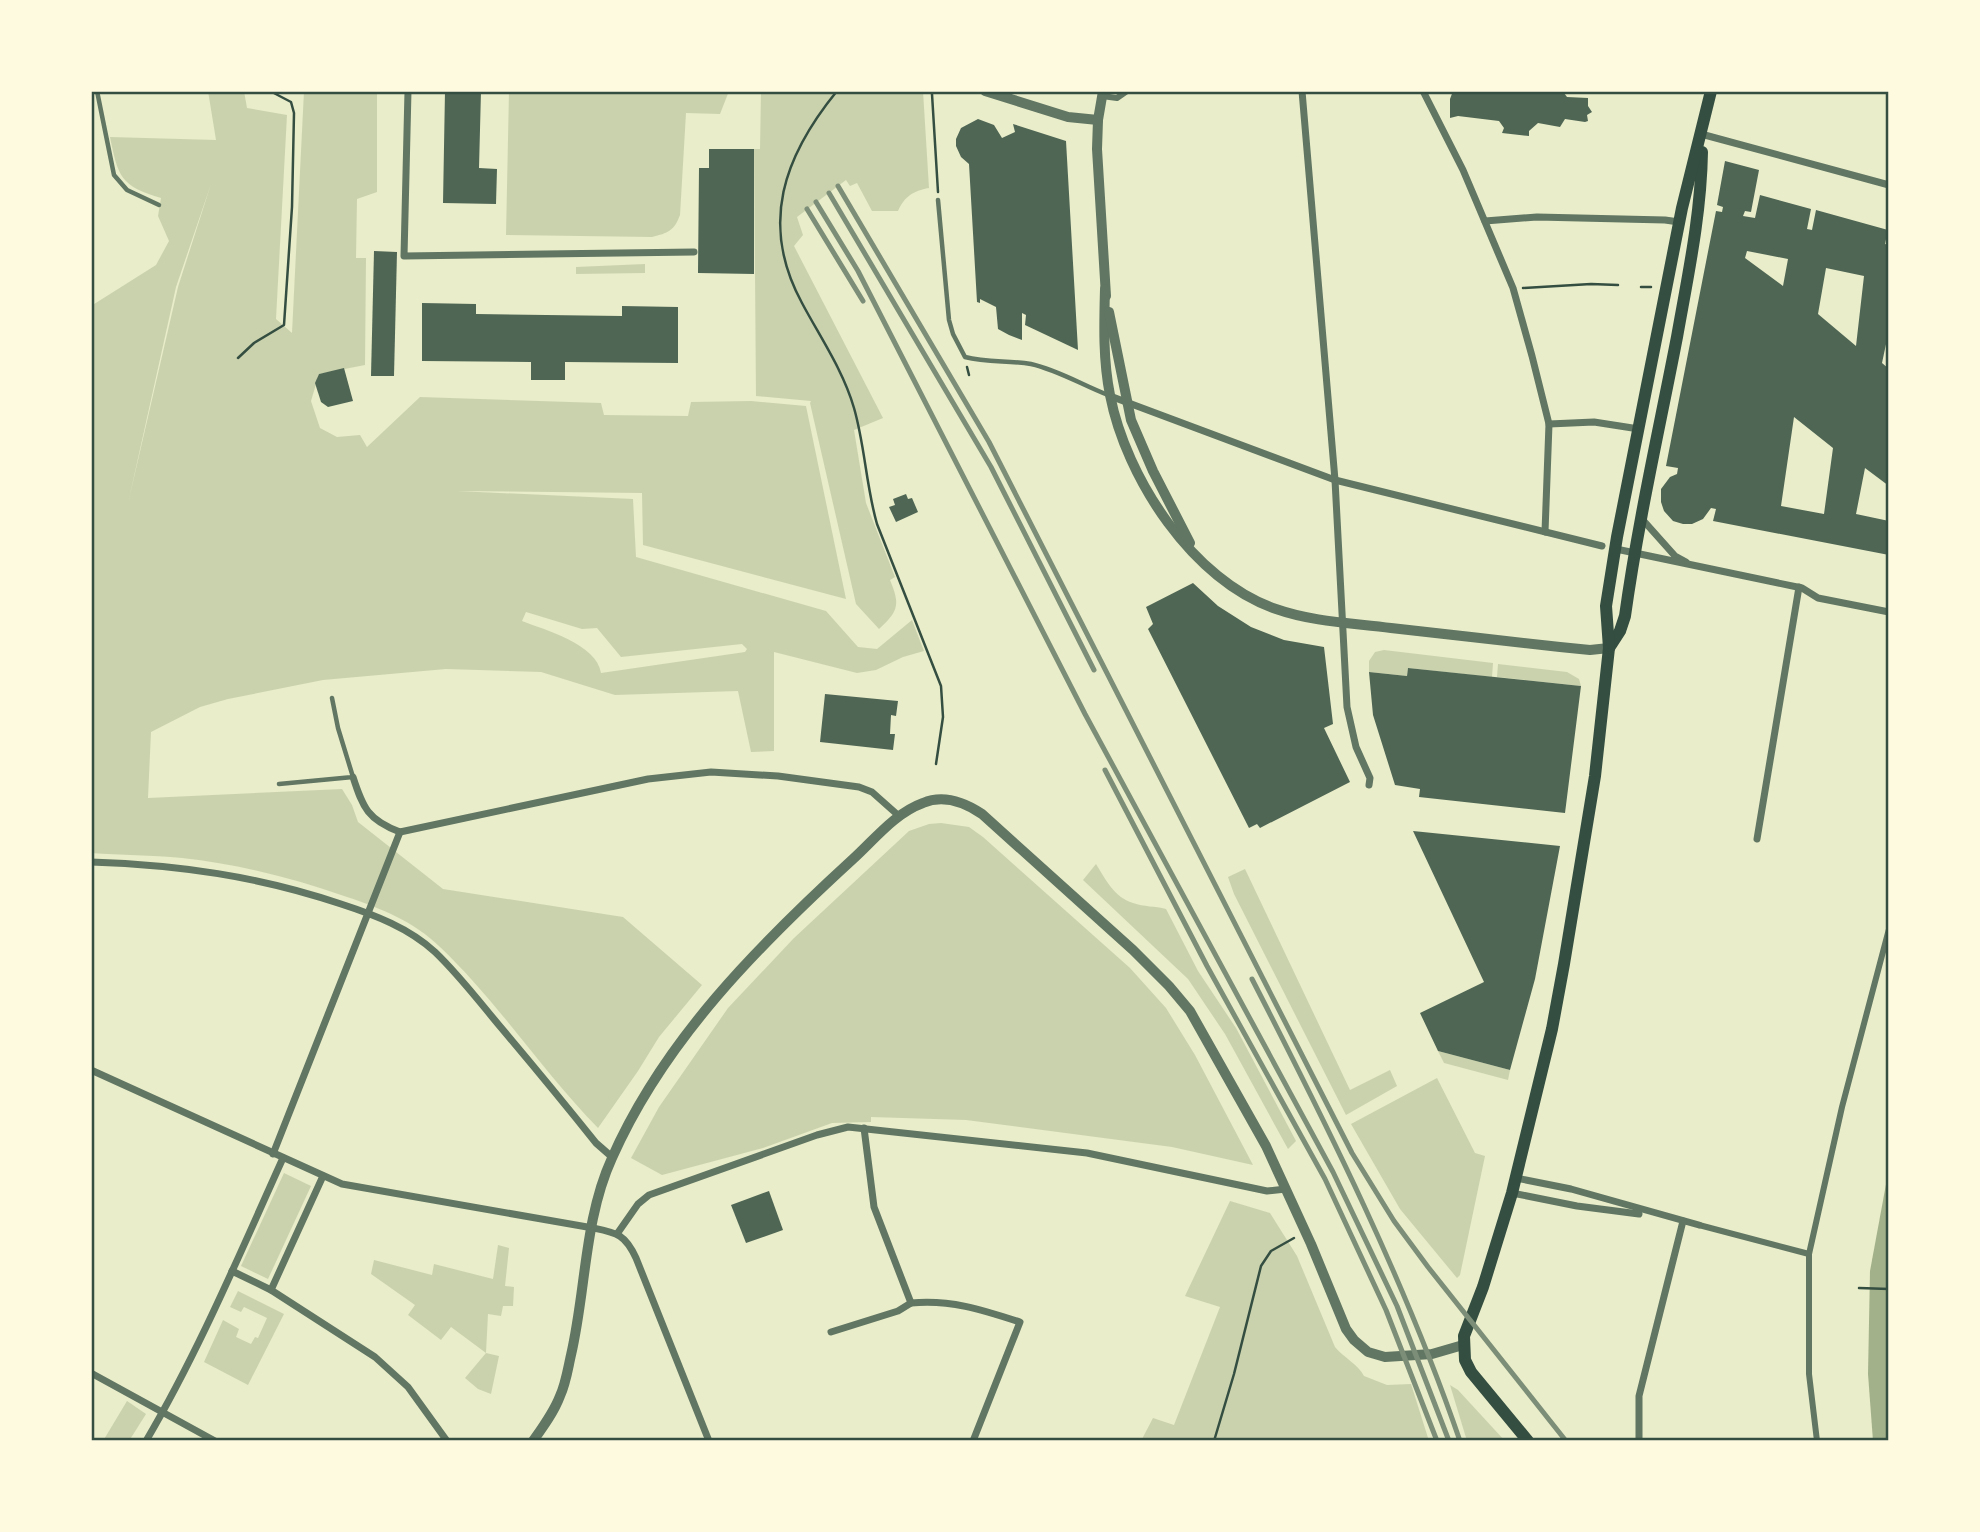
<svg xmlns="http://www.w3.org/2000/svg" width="1980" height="1532" viewBox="0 0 1980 1532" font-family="Jost,sans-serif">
  <rect width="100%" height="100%" fill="#e9edc9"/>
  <g fill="#cad2ad" fill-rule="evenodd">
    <path d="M 208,91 L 244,91 L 247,108 L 287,115 L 276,319 L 292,333 L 304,91 L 377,91 L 377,192 L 357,199 L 356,258 L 366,258 L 365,365 L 319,374 L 311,401 L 320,428 L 337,437 L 360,435 L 367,447 L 420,397 L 601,403 L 604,415 L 688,416 L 691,402 L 751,401 L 806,406 L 846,599 L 643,545 L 642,493 L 457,491 L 633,499 L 636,557 L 826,611 L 858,647 L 877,649 L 912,620 L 924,651 L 903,657 L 876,670 L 857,673 L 774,652 L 774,751 L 751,752 L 738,691 L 615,695 L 541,672 L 446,669 L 323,680 L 228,699 L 200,707 L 151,732 L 148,798 L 342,789 L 352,805 L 358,822 L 443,889 L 623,917 L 702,985 L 659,1037 L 638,1071 L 598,1128 C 542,1071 498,1002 440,947 C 415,922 380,908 347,897 C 293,878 238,864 182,858 C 152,855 121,855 91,853 L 91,306 L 156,265 L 169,241 L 158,216 L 161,198 C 120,186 118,176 110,137 L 216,140 ZM 211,184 L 178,287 L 129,499 L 176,287 ZM 526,612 L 582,629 L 597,628 L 621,657 L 742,644 L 747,649 L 745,652 L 601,673 C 597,644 545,630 522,621 Z"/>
    <path d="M 509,91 L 729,91 L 720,114 L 686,113 L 680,215 C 674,231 668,233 652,237 L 506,235 Z"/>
    <path d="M 761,91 L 923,91 L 929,188 C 913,191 905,196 898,211 L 872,211 L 857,183 L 850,186 L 846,180 L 797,217 L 803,235 L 794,246 L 883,418 L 854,430 L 866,503 L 895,577 L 890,580 C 900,604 899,611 879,629 L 856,604 L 810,403 L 811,401 L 756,396 L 754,149 L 760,149 Z"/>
    <polygon points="645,264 645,273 576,274 576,267"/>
    <polygon points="1384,650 1493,663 1492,677 1408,668 1407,676 1369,672 1369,661 1375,652"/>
    <polygon points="1498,664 1567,672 1579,679 1581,686 1497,677"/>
    <polygon points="941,823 969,827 983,837 1130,968 1166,1008 1195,1055 1253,1165 1172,1147 966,1120 871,1117 871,1122 832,1123 763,1148 662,1175 631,1158 659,1107 728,1008 794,938 909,831 929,824"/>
    <path d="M 1096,864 C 1106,880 1114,897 1133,903 C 1144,907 1155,906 1166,909 L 1198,971 L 1236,1028 L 1296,1141 L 1288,1149 L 1225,1034 L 1188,979 L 1083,880 Z"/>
    <polygon points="1245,869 1350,1090 1390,1070 1397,1086 1346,1115 1234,894 1228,877"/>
    <polygon points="1438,1051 1510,1070 1508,1080 1444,1063"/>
    <polygon points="1437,1078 1475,1153 1485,1156 1460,1275 1457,1278 1400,1209 1351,1124"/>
    <polygon points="284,1173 311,1186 268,1279 241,1266"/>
    <path d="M 1230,1201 L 1270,1213 L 1297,1256 L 1335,1347 C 1344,1358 1358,1364 1364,1376 L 1387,1385 L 1411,1384 L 1429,1441 L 1141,1441 L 1153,1418 L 1174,1425 L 1220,1307 L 1185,1296 Z"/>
    <polygon points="498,1245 509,1248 505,1286 514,1287 513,1306 503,1306 501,1316 488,1314 486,1353 499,1356 491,1394 478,1389 465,1378 486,1353 451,1327 441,1340 408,1315 415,1305 371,1274 374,1260 432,1275 434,1264 493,1279"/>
    <polygon points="238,1291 284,1314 248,1385 204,1362 223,1320 239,1329 236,1337 251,1344 255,1337 258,1338 267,1318 244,1307 241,1312 230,1307"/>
    <polygon points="1450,1385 1458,1390 1505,1441 1467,1441"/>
    <polygon points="127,1401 146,1414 129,1441 103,1441"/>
  </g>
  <polygon fill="#a3b18a" points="1889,1168 1889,1441 1873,1441 1868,1374 1870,1271"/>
  <g fill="#4f6655" fill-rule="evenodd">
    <polygon points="445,91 481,91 479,168 497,169 496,204 443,203"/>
    <polygon points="1453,91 1567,91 1564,93 1567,97 1588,98 1588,106 1592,112 1587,115 1588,121 1585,122 1565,119 1560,127 1538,123 1529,131 1529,136 1502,133 1504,128 1499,121 1458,116 1450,118 1450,99"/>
    <polygon points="978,119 994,125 1002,138 1015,132 1013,124 1066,141 1078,350 1025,325 1026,315 1022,313 1022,340 1009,335 998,329 996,307 980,299 980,303 977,302 969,164 961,157 956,146 956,139 961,128"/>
    <polygon points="709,149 754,149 754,274 698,273 699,168 709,168"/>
    <path d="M 1725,161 L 1759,170 L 1751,212 L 1745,211 L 1743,216 L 1755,218 L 1760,195 L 1811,209 L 1807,229 L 1812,230 L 1816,210 L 1888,230 L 1885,244 L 1889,245 L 1889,330 L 1882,363 L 1889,369 L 1889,486 L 1865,468 L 1856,514 L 1889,521 L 1889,555 L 1713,521 L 1716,509 L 1711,508 L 1703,519 L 1692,524 L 1683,524 L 1673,521 L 1664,511 L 1661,502 L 1661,489 L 1670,477 L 1677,474 L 1678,468 L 1666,466 L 1716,211 L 1722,212 L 1723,207 L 1717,205 ZM 1747,251 L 1788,259 L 1783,286 L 1745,258 ZM 1826,268 L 1864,276 L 1856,346 L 1818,314 ZM 1794,417 L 1833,448 L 1824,514 L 1781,506 Z"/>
    <polygon points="374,251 397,252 394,376 371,376"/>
    <polygon points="422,303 476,304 476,314 622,316 622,306 678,307 678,363 565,362 565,380 531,380 531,362 422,361"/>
    <polygon points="344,368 353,401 328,407 321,402 315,383 319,374"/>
    <polygon points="906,494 908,499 912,498 918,512 896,522 889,507 895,505 893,499"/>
    <polygon points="1193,583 1218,606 1251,627 1284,640 1324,647 1333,724 1324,728 1350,782 1260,828 1257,824 1249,828 1148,629 1153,624 1146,607"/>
    <polygon points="1408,668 1581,686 1565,813 1419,797 1420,789 1395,785 1373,715 1369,672 1407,676"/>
    <polygon points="825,694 898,701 896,716 891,715 890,734 895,734 893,750 820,742"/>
    <polygon points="1413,831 1560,846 1535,979 1510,1070 1438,1051 1420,1013 1484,982"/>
    <polygon points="769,1191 783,1230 746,1243 731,1205"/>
  </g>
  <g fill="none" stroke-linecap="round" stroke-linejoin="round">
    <g stroke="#344e41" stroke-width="2.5">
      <path d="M 837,91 C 784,156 759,224 802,303 C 820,337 843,370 854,408 C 865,446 866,486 877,524 L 941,686 L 943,717 L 936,764"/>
      <polyline points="932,94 938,192"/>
      <polyline points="1641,287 1651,287"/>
      <polyline points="1523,288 1591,284 1618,285"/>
      <polyline points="238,358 254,343 284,325 292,207 294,113 291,102 270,91"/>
      <polyline points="967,367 969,375"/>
      <polyline points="1859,1288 1889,1289"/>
      <polyline points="1214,1441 1234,1374 1261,1266 1271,1251 1294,1238"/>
    </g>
    <g stroke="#617663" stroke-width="4.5">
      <polyline points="97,91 114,175 127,190 159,205"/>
      <path d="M 938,200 L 949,320 L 953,334 L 965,357 C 987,363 1009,360 1031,364 C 1058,370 1082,385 1108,395"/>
      <polyline points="279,784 353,777 338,728 332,698"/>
    </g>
    <g stroke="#617663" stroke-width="6">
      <polyline points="1102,96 1117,98 1127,91"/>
      <polyline points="1699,1225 1809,1254"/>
      <polyline points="1817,1441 1809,1374 1809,1254 1842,1107 1889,929"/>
    </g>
    <g stroke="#617663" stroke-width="7">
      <polyline points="408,91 404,256 694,252"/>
      <polyline points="1302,91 1335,480 1347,707 1356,747 1370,778 1369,785"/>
      <polyline points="1423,91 1463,170 1513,288 1532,356 1549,424 1545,532"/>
      <polyline points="1701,134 1889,185"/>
      <polyline points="1485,221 1537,217 1665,220 1679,222"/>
      <polyline points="1110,396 1335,480 1602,546"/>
      <polyline points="1549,424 1594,422 1639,429"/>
      <polyline points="1642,519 1675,556 1686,562"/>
      <polyline points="1616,549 1802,588 1818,598 1889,612"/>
      <path d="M 353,777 C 363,808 368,820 400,832 L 648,779 L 711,772 L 778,776 L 859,787 L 872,792 L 899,816"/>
      <polyline points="1757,839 1799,587"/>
      <path d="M 91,862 C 179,865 258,876 341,904 C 375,915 409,928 435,952 C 458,974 478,1000 498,1024 C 531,1063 564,1103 596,1143 L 612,1157"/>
      <path d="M 91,1070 L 342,1184 L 593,1228 C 617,1233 625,1234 636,1258 L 709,1441"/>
      <path d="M 864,1128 L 874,1207 L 911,1303 C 950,1299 983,1310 1020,1322 L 973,1441"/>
      <polyline points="273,1154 400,832"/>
      <polyline points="1516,1178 1571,1189 1699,1225"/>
      <polyline points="1512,1193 1577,1206 1639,1214"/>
      <polyline points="617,1234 638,1204 649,1195 817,1135 848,1127 1087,1153 1267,1191 1286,1189"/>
      <polyline points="232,1271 271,1290 375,1357 408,1387 447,1441"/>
      <polyline points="271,1290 323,1176"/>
      <polyline points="831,1332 898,1311 911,1303"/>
      <polyline points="91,1373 215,1441"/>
      <path d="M 146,1441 C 199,1351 240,1253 283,1158"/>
      <polyline points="1639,1441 1639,1396 1683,1221"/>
    </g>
    <g stroke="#617663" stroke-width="10">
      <polyline points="985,91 1068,117 1098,120"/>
      <polyline points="1103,91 1098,120 1097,149 1106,296"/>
      <path d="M 1105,289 C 1104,325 1103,360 1110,395 C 1126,478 1193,581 1276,609 C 1313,622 1353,623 1391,628 C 1447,634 1504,641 1560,647 L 1590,650 L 1609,648"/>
      <polyline points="1109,312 1131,420 1153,471 1190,543"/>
      <path d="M 533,1441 C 543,1427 554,1412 560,1396 C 566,1383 568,1368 571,1355 C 586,1291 584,1219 612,1158 C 664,1040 759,945 853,859 C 874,840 895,813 923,803 C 944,794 964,802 982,814 L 1133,950 L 1169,986 L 1190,1011 L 1266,1146 L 1311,1244 L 1346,1329 L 1354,1340 L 1368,1352 L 1385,1357 L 1432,1354 L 1463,1345"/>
    </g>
    <g stroke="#344e41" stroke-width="12">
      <path d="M 1609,648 L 1620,631 L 1625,616 C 1638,522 1659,430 1677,337 C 1688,275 1701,215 1702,152"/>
      <polyline points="1528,1441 1471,1372 1465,1360 1464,1336 1483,1287 1512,1193 1552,1029 1564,964 1595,776 1609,648 1606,606 1617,537 1682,208 1711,91"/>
    </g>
    <g stroke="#7c8e77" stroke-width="5">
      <polyline points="838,186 989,442 1352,1153 1394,1221 1428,1267 1566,1441"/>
      <polyline points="829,193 991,467 1094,670"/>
      <polyline points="816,202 858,271 1085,714 1333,1172 1397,1306 1449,1441"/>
      <polyline points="807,209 863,301"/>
      <polyline points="1105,770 1207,966 1325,1179 1386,1310 1437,1441"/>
      <path d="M 1252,979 C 1329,1129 1405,1281 1460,1441"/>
    </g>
  </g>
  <rect width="1980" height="1532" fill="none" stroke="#fefae0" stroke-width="186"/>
  <rect x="93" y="93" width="1794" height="1346" fill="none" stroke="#344e41" stroke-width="2.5"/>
</svg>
